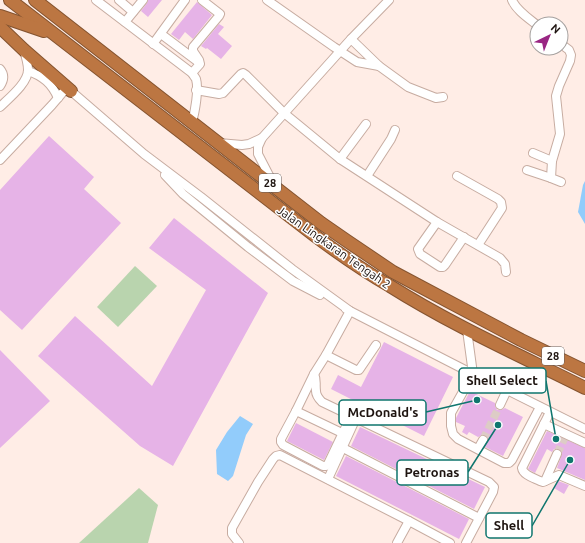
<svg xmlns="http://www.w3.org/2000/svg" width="585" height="543" viewBox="0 0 585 543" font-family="Ubuntu,sans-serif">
  <rect width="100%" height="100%" fill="#ffede6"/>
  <g fill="#b9d4ae">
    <polygon points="135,266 157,286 118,327 97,307"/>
    <polygon points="139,488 158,505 148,543 79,543"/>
  </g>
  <g fill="#92ccfb">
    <polygon points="585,181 585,224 578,212 583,185"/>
    <polygon points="240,416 253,424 246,435 233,476 228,481 217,474 216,450 227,432"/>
  </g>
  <g fill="#e6b3e7">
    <polygon points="148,0 162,0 148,17 141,11 147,3"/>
    <polygon points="197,2 212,15 193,39 185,32 179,40 171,34"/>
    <polygon points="219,24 224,27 218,34 232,46 221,59 207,48 206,49 201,46"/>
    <polygon points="49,136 94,177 84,189 121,223 22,330 0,310 0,190"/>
    <polygon points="174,218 268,293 173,466 140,446 38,356 75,316 152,386 206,290 149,248"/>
    <polygon points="384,342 453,377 424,436 331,389 338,375 361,387"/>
    <polygon points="0,350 50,401 0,448"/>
    <polygon points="470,391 495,403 495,406 497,410 501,410 505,408 523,417 503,456 485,447 488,440 488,438 486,435 483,435 478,437 469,432 467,435 462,432 465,426 456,422 456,418"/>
    <polygon points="296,423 333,442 324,460 287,441"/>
    <polygon points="360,427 485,487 474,509 351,446"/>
    <polygon points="547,431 585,448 585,480 557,468 562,454 561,450 559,449 554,449 552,452 547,449 535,473 528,469"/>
    <polygon points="346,456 469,519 459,539 336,476"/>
    <polygon points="558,481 569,485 564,494 554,488"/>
  </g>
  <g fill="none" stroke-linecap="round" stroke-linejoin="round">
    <g stroke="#ddccc6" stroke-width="8" stroke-dasharray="8 4" stroke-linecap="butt">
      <polyline points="483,440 500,405"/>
      <polyline points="557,454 565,437"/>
    </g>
    <defs>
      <g id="minor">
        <path d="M 96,0 L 192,73 C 193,75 195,77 196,79 C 199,89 195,112 192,122"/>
        <polyline points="119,0 133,12"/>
        <polyline points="267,0 334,47 357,62 379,66 408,87 436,98 443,97"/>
        <path d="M 512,0 C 516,10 528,18 537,25"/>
        <polyline points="125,22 143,0"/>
        <polyline points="161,34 197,61"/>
        <polyline points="351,39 379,66"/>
        <polyline points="153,44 185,0"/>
        <path d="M 0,69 C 5,75 4,80 0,86"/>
        <path d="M 28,71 C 43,76 52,84 58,98"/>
        <polyline points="192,73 200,64 199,60 193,51 193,47 219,16 220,14 202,0"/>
        <polyline points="196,90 219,94 223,93 241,74 243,73 246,75 284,113 340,159 437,222 500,258 505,264 506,272"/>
        <path d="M 0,107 C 9,98 28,83 28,70 C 28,63 26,57 24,51"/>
        <polyline points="219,143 242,145 249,144 262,138"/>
        <polyline points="533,153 552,161"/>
        <polyline points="340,159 366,124"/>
        <polyline points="0,160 52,105 64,91 67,90 71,91 144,154 201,197 292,269 350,311 473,374 451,413 451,426 453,434 458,439 504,463 509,463 512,460 540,407"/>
        <polyline points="527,170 551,178"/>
        <polyline points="165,175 183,194 248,247 293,281 320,295"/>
        <polyline points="367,176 391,139 395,130"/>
        <polyline points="457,176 498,199 501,202 502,208 478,245"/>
        <polyline points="561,182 551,178 552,161 560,134 556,96 559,86 570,61 571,55 569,50 561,44"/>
        <polyline points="273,183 258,154 258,147 262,138 351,39 389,0"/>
        <polyline points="437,222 418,249 420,254 440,267 443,267 445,265 464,237"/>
        <polyline points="346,309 350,311 326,355 314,374 296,411 281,439 281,442 283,445 323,466 326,466 328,464 351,416"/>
        <polyline points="467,330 473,374 507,390 585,429"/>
        <polyline points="326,355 356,370 359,370 376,345"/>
        <path d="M 314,374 C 317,380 315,384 316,391 C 316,395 319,399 322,402 L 489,482 L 494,487 L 493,492 L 466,543"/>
        <polyline points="500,405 507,390"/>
        <polyline points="296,411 342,433"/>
        <path d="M 550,412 L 522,468 C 523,475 534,478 540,481 L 543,482 L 559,475 L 585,486"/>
        <polyline points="544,424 585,443"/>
        <polyline points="343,448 479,518"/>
        <polyline points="478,449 483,440"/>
        <polyline points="328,479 356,418"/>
        <polyline points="545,481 557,454"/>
        <polyline points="239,543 232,534 232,528 258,482 273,459 276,456 280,455 409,521"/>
        <polyline points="397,543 409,521 450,543"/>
      </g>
      <g id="highway">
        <path d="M 10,0 L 314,235 C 338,253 364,271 390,286 C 452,325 519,355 585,388"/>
        <polyline points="35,0 321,223 347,241 393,272 521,340 585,371"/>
        <polyline points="0,16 44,31"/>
        <polyline points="0,27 24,50 71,91"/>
      </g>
    </defs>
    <use href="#minor" stroke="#c7aca1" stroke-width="10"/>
    <use href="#highway" stroke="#855430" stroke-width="14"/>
    <use href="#minor" stroke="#fff" stroke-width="8"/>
    <use href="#highway" stroke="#bc7642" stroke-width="12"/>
  </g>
  <g text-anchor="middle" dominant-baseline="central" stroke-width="3" stroke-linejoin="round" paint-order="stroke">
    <g fill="#fff" stroke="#625a58" stroke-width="1">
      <rect x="259" y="174" width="22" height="18" rx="3"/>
      <rect x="542" y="347" width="22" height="18" rx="3"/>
    </g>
    <g font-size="11" font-weight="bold" fill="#1e1410">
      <text x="270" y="183">28</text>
      <text x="553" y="356">28</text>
    </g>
    <g font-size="12" fill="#1e1410" stroke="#fff">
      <text transform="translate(334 247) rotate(35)">Jalan Lingkaran Tengah 2</text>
    </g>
  </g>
  <path fill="none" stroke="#0f766e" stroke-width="1.5" d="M556 439L546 381M477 400L426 412M498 425L468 472M570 460L532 526"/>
  <g fill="#0f766e" stroke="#fff" stroke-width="1.5">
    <circle cx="556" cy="439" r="4"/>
    <circle cx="477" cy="400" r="4"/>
    <circle cx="498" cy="425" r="4"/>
    <circle cx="570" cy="460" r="4"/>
  </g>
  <g fill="#fff" stroke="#0f766e" stroke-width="1.5">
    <rect x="459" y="368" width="87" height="25" rx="4"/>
    <rect x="339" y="400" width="87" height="25" rx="4"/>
    <rect x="397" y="460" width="71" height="25" rx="4"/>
    <rect x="486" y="513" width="46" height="25" rx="4"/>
  </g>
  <g font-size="13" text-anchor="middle" font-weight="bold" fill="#1e1410">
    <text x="502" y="385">Shell Select</text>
    <text x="383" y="417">McDonald's</text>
    <text x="432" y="477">Petronas</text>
    <text x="509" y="530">Shell</text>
  </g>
  <g transform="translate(549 36) rotate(43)"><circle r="19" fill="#ffffff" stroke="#a5a19f"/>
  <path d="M0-3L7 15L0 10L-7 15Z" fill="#992683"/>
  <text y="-6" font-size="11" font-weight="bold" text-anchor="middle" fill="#1e1410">N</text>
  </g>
</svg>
